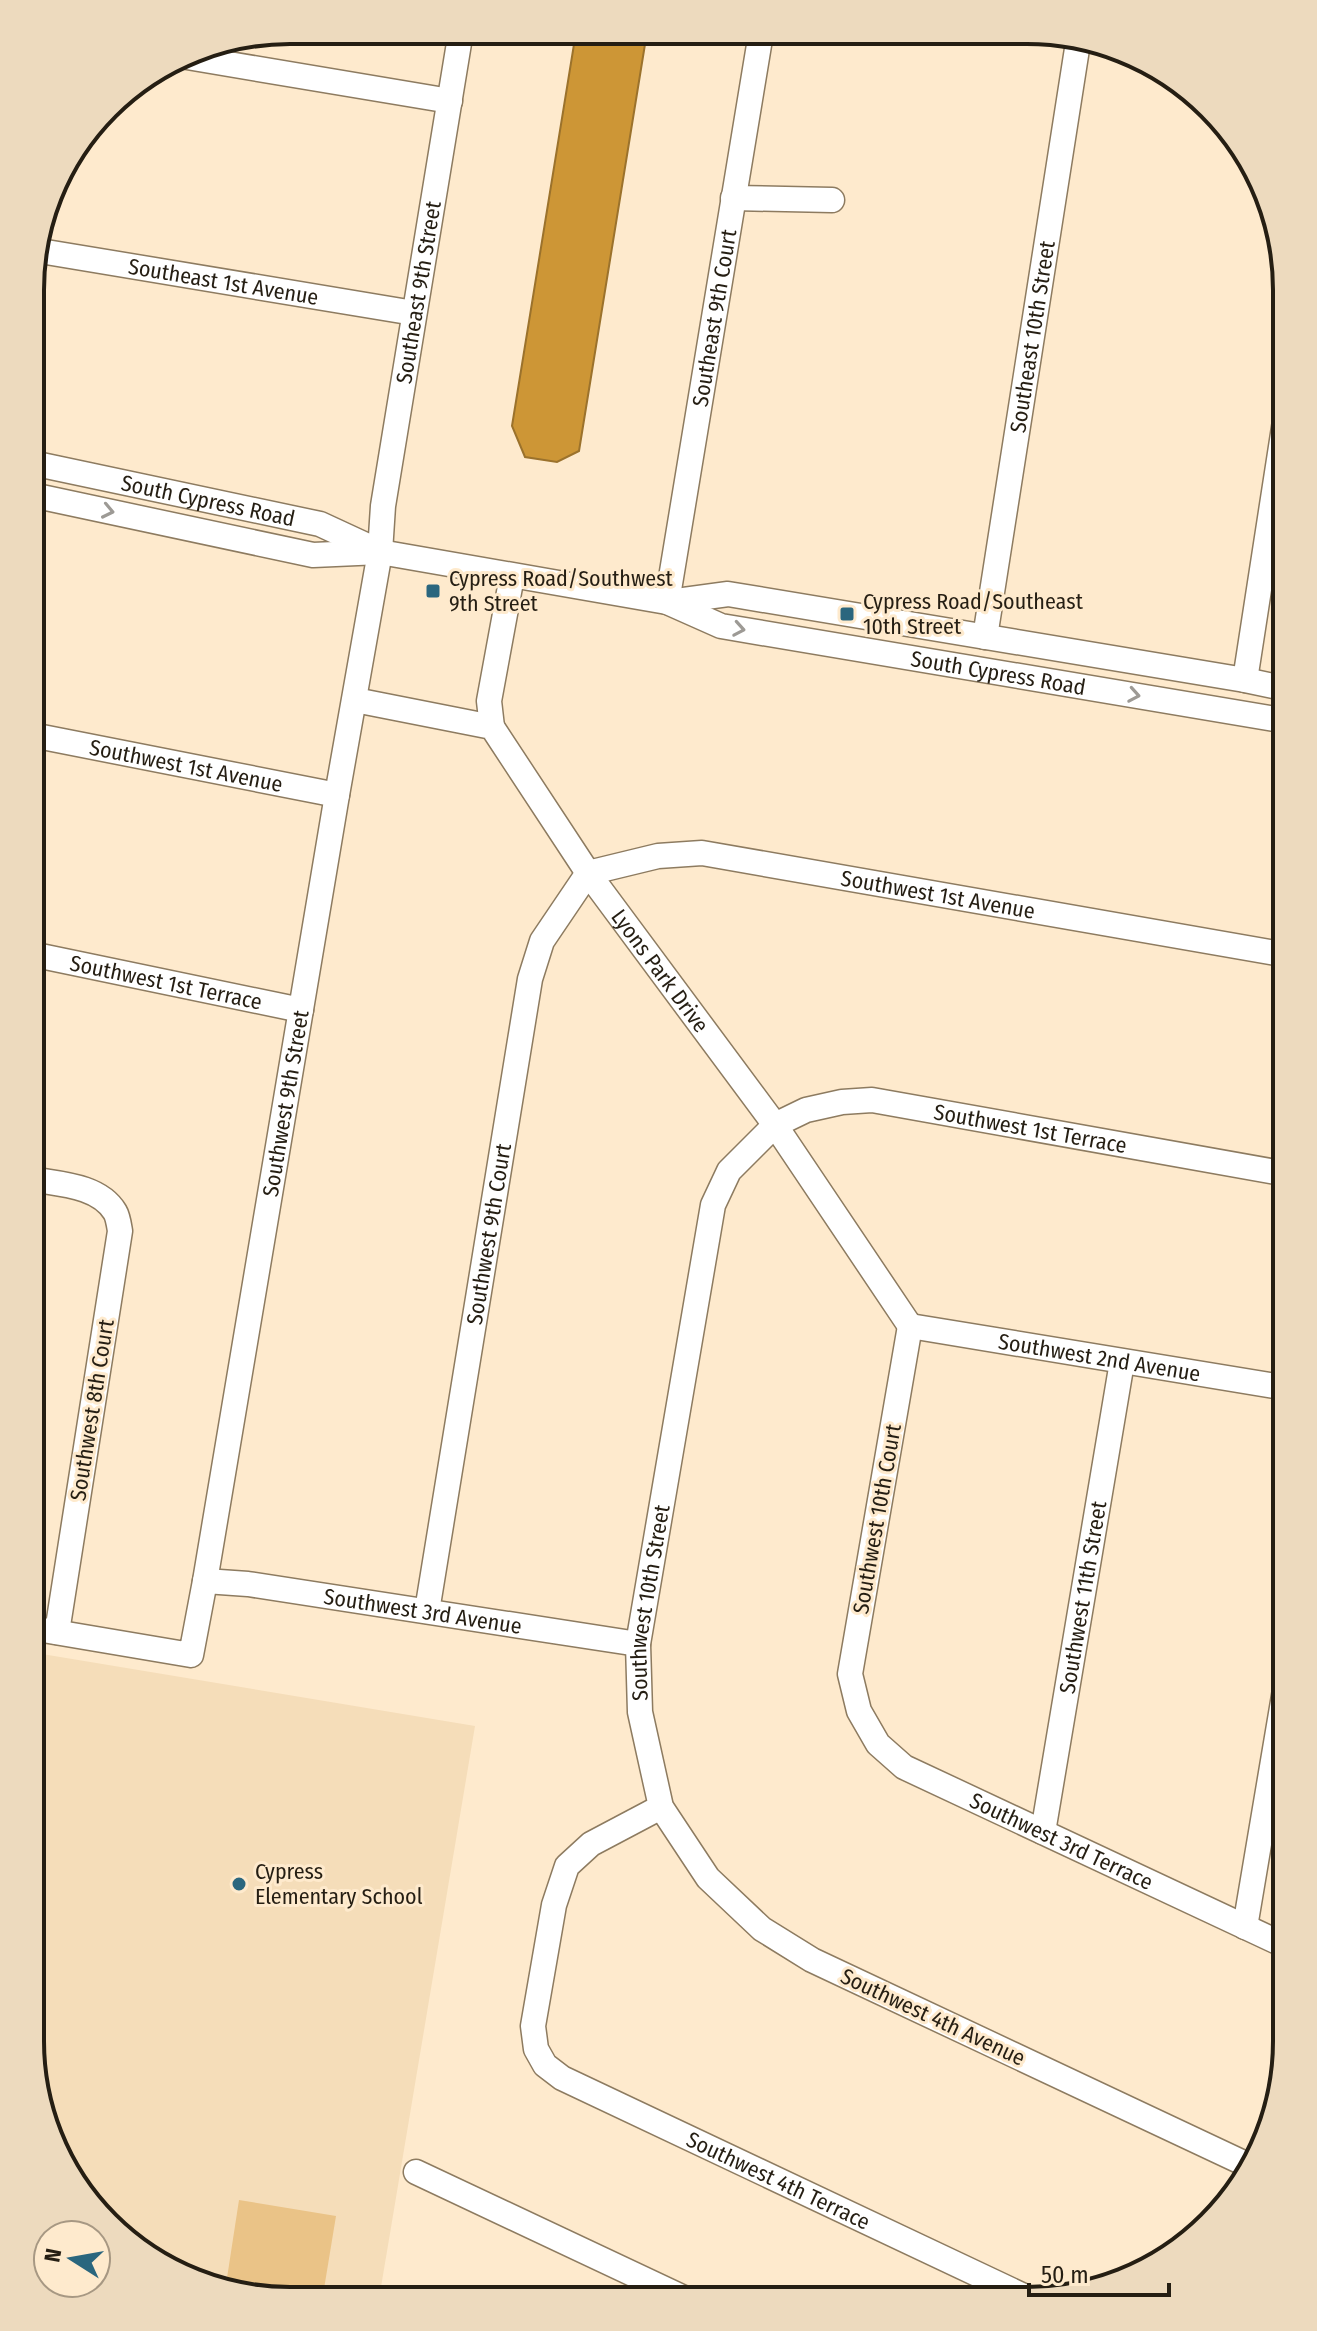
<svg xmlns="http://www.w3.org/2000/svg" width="1317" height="2331" viewBox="0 0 1317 2331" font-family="'Fira Sans Condensed',sans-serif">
  <rect width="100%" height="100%" fill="#feeacd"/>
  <polygon fill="#f5ddb9" points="30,1652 475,1726 379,2299 255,2299 131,2247 74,2186 44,2125 30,2041"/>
  <polygon fill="#eac387" points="239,2200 336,2216 323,2295 227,2278"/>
  <polygon fill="#cd9636" stroke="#9b722c" stroke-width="2" points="576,32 647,32 579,451 557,462 525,457 512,426"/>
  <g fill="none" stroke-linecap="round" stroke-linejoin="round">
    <defs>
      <g id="minor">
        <polyline points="181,56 450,101"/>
        <polyline points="733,198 832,200"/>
        <path id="s1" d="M 34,250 L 414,313"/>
        <path id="s2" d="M 32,463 L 320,524 L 374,549"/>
        <path id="s3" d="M 32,495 L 313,555 L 380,552 L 667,602 L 721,626 L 1275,719 L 1287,717"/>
        <path id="s4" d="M 667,602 L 761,33"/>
        <polyline points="669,602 728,594 1245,680 1287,689"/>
        <path id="s5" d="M 985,637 L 1079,36"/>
        <polyline points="1245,680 1287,408"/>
        <path id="s6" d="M 355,700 L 492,727 L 588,873 L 775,1125 L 910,1326"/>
        <polyline points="492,727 489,701 512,576"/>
        <path id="s7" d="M 37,736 L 337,795"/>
        <path id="s8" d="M 31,954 L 301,1010"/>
        <path d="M 31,1179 C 58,1184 99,1185 115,1212 C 118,1217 119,1225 120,1231 L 57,1632"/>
        <path id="s9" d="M 910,1326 L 850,1674 L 859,1711 L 878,1744 L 904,1767 L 1286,1946"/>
        <path id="s10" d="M 910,1326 L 1287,1388"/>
        <path id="s11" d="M 205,1581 L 248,1584 L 638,1644"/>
        <path id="s12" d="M 427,1611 L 530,979 L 542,941 L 588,873 L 658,856 L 702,853 L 1287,955"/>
        <path id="s13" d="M 31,1628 L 191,1655 L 205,1581 L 337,795 L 380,552 L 383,506 L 461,31"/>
        <path id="s14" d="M 661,1807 L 591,1844 L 567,1866 L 554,1905 L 533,2026 L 536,2049 L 545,2065 L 562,2078 L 1032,2300"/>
        <path id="s15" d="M 1043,1832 L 1122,1362"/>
        <polyline points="1245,1927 1287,1678"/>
        <path id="s16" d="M 1252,2167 L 812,1960 L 762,1929 L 708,1878 L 661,1807 L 640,1712 L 638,1644 L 713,1205 L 729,1171 L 775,1125 L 806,1110 L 842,1102 L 872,1100 L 1287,1174"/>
        <polyline points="416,2172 688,2300"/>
      </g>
    </defs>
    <use href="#minor" stroke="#8d7b60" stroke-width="27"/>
    <use href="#minor" stroke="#fff" stroke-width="24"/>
  </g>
  <defs><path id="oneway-chevron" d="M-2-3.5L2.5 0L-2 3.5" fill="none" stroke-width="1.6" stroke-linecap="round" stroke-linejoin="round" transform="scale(2)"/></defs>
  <g stroke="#9d9a95">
    <use href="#oneway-chevron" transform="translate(108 511) rotate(12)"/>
    <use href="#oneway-chevron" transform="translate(739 629) rotate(10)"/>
    <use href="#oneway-chevron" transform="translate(1134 695) rotate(10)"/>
  </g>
  <g fill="#2a667e" stroke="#feeacd" stroke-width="3">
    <rect x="425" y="583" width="16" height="16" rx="4"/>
    <rect x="839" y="606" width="16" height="16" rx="4"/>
    <circle cx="239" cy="1884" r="8"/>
  </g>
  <g text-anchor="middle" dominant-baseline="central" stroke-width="6" stroke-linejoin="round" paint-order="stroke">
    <g font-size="22" fill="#251e13" stroke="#feeacd">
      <text stroke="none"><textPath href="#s1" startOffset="192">Southeast 1st Avenue</textPath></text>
      <text stroke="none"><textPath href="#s13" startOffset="1544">Southeast 9th Street</textPath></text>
      <text stroke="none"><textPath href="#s4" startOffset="288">Southeast 9th Court</textPath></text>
      <text stroke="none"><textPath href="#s5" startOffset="304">Southeast 10th Street</textPath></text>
      <text stroke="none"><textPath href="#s2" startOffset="180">South Cypress Road</textPath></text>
      <text stroke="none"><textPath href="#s3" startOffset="986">South Cypress Road</textPath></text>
      <text stroke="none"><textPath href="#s7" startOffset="152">Southwest 1st Avenue</textPath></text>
      <text stroke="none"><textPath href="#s12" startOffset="1118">Southwest 1st Avenue</textPath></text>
      <text stroke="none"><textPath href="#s6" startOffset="436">Lyons Park Drive</textPath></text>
      <text stroke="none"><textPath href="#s8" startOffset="138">Southwest 1st Terrace</textPath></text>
      <text stroke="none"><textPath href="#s13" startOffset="722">Southwest 9th Street</textPath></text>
      <text stroke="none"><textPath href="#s16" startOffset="1680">Southwest 1st Terrace</textPath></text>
      <text stroke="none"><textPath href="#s12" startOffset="382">Southwest 9th Court</textPath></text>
      <text stroke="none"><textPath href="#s10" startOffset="192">Southwest 2nd Avenue</textPath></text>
      <text transform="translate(92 1410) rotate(-81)">Southwest 8th Court</text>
      <text transform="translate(877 1519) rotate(-80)">Southwest 10th Court</text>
      <text stroke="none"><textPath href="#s15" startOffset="238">Southwest 11th Street</textPath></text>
      <text stroke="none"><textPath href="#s16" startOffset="912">Southwest 10th Street</textPath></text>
      <text stroke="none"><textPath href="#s11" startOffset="220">Southwest 3rd Avenue</textPath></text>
      <text stroke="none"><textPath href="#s9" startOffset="638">Southwest 3rd Terrace</textPath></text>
      <text transform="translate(933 2017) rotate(25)">Southwest 4th Avenue</text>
      <text stroke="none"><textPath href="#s14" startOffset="578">Southwest 4th Terrace</textPath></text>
    </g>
    <g font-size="22" fill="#251e13" stroke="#feeacd" text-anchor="start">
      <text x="449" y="578">Cypress Road/Southwest<tspan x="449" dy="25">9th Street</tspan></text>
      <text x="863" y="601">Cypress Road/Southeast<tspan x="863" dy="25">10th Street</tspan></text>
      <text x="255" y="1871">Cypress<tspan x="255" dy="25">Elementary School</tspan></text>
    </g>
  </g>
  <path d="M0 0H1317V2331H0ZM290 44H1027A246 246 0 0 1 1273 290V2041A246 246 0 0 1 1027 2287H290A246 246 0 0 1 44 2041V290A246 246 0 0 1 290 44Z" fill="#eddabe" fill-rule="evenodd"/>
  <path fill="none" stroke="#251e13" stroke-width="4" d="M290 44H1027A246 246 0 0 1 1273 290V2041A246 246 0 0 1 1027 2287H290A246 246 0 0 1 44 2041V290A246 246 0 0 1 290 44Z"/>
  <g transform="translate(72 2259) rotate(281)"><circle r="38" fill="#feeacd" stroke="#a79883" stroke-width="2"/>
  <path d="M0-6L14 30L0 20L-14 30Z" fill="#2a667e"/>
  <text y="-12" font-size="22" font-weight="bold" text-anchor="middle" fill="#251e13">N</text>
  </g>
  <path d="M1029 2283v12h140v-12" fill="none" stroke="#251e13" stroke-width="4"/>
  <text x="1041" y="2283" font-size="24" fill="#251e13" stroke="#feeacd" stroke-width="6" paint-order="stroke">50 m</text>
</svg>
